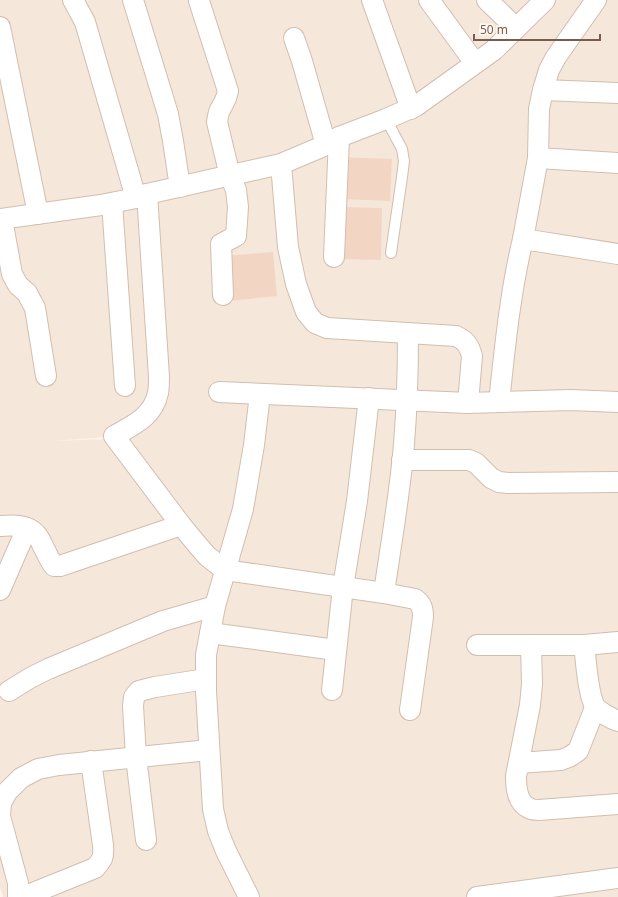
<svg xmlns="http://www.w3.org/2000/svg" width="618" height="897" viewBox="0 0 618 897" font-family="'Noto Sans',sans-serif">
  <rect width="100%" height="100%" fill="#fdf6ec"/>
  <g fill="#f5e8da">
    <polygon points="0,0 540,0 415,105 280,162 0,217"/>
    <polygon points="548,0 590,0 556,49 496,399 256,389 223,561 121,436 53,441 107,439 223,571 214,604 213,809 247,897 3,897 0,887 0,222 101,208 414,115"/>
    <polygon points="601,0 618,0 618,400 503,400 548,86"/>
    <polygon points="263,396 618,405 618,897 253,897 221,828 209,690"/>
  </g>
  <g fill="#f3d5c3">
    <polygon points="341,157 392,159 390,201 340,199"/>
    <polygon points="341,207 382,208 381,260 339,259"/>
    <polygon points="273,252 277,296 228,301 224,256"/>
  </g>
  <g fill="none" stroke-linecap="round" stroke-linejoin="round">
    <defs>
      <polyline id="lane" points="386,119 402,149 404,161 402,177 391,253"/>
      <g id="street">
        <polyline points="73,0 85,22 136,198"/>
        <polyline points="133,0 168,114 173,141 180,187"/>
        <polyline points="372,0 411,109"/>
        <polyline points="429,0 475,63"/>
        <polyline points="487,0 516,28"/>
        <polyline points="596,0 556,57 549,70 543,90 539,109 538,158 523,239 618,254"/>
        <path d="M 199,1 L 228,91 C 226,101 225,100 221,108 C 218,112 218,117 217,122 L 230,176 L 236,190 L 238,207 L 236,236 L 221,244 L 223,295"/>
        <polyline points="0,27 38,214"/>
        <polyline points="294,38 302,61 326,145"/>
        <polyline points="543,90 618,93"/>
        <polyline points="538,158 618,163"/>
        <path d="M 281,164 L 288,247 L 296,284 L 306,312 L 315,323 L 327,328 L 456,336 C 466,341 469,345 472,356 L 468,403 L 571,400 L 618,402"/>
        <path d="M 147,194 L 159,377 C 159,382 159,388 158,393 C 153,417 133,425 114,436 L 181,525 L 195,542 L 207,556 L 225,570 L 384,593 L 415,599 C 422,604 423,609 423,617 L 410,710"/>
        <polyline points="112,203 125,386"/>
        <polyline points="0,219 101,205 136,198 147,194 281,164 326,145 339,137 386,119 416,106 494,50 545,0"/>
        <polyline points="2,219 12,274 18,285 27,293 35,308 46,376"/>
        <polyline points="334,257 339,137"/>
        <polyline points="219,392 468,403"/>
        <path d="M 499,402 C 505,347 510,293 523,239"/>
        <polyline points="402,460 469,460 476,463 491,478 499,482 508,483 618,482"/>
        <path d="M 0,526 C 11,525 27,524 36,534 C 40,538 42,545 45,550 C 48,556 50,561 54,566 L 60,566 L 181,525"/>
        <polyline points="0,590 27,528"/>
        <path d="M 384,593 C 391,543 400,494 404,444 C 407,407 408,370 408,334"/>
        <polyline points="210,633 336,650"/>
        <polyline points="477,645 584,645 618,642"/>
        <path d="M 531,645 L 532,684 L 530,705 L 516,776 C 516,787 517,803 529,808 C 531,810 536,810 539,810 L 618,804"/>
        <path d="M 584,645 C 586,659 588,700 597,709 C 603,714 610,718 618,721"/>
        <polyline points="332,690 343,587 357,501 369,398"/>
        <polyline points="9,691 30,678 48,669 163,621 215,606"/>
        <polyline points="519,763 561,760 569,757 578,751 595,708"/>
        <polyline points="146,840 136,757 133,706 134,697 139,691 155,687 206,679"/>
        <polyline points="18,897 18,883 0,816 1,803 7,792 21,778 38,769 59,765 209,750"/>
        <path d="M 23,897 L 95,868 C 103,859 104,857 103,845 L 91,761"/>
        <polyline points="249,897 226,851 218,831 213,809 206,691 206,655 215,606 243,509 254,445 260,394"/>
        <polyline points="477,897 618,878"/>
      </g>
    </defs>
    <use href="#lane" stroke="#d1beb0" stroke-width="12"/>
    <use href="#street" stroke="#d1beb0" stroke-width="22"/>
    <use href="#lane" stroke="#fff" stroke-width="10"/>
    <use href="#street" stroke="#fff" stroke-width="20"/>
  </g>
  <path d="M474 34v6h126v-6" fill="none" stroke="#7a5c4d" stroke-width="2"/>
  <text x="480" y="34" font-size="12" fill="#7a5c4d" stroke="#fffaf3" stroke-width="3" paint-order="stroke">50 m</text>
</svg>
